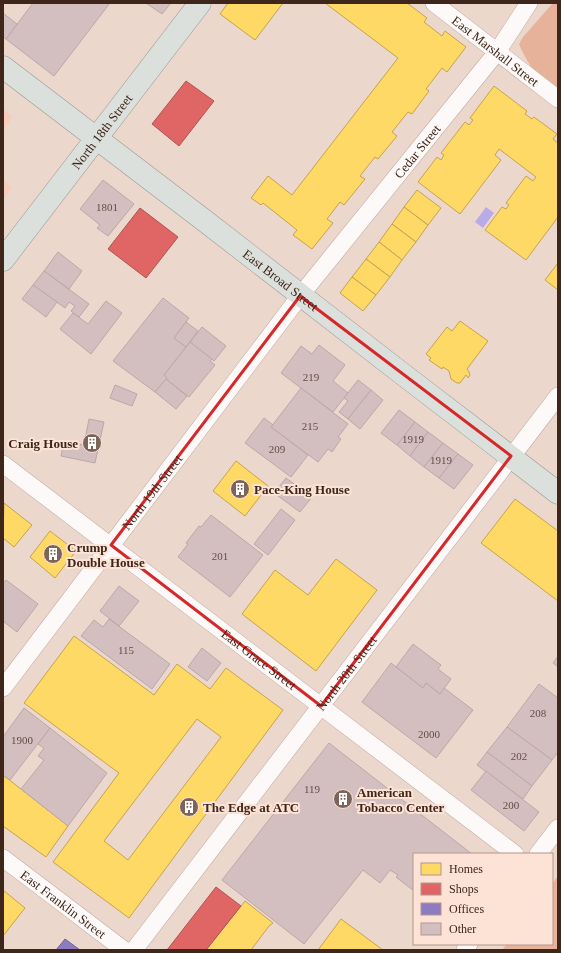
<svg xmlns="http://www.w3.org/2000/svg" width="561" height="953" viewBox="0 0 561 953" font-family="Georgia,serif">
  <rect width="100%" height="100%" fill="#ecd7cd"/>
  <g fill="#f6cdba">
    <polygon points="3,109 13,117 3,131"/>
    <polygon points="3,179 12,188 3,200"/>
  </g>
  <g fill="#e6b39a">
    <path d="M 553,3 L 558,3 L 558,99 C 544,88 525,60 519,44 L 523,37 Z"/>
    <polygon points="558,876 558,950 502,950 507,944 552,944 552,884"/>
  </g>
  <polygon fill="#b8abe8" points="486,207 494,213 483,228 475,222"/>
  <g fill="#ffd966" stroke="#c5a34f" fill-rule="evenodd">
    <polygon points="228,3 283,3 255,40 220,14"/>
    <polygon points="325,3 407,3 427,18 424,22 442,36 445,31 466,47 447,72 442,68 426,89 429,91 412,114 408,112 392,132 397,136 378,159 375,157 360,176 365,179 344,205 340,202 327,219 333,223 312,249 293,235 297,230 263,203 261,205 251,198 268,176 292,195 398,58"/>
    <polygon points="494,86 527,111 525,114 532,119 534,117 557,134 553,139 558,143 558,217 526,260 485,230 502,207 506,209 509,205 506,203 526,176 533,181 536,177 499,149 495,155 501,160 460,214 418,182 437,157 441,160 444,155 441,153 465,122 469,125 473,120 470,118"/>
    <polygon points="417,190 441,208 428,225 404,207"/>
    <polygon points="404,207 428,225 416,242 392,224"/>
    <polygon points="392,224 416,242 402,260 379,242"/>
    <polygon points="379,242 402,260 390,277 366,259"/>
    <polygon points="366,259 390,277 376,295 352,277"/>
    <polygon points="558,263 558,290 545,280"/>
    <polygon points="352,277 376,295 363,311 340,293"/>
    <polygon points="460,321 488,341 467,369 469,372 470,375 468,378 466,375 460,383 457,383 451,379 449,371 443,367 442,369 429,360 431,358 426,354 447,327 452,331"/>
    <polygon points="236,461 268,486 245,516 213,491"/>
    <polygon points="515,499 558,531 558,601 481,543"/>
    <polygon points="4,503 32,525 14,547 3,538"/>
    <polygon points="50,531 76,551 55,578 30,557"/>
    <polygon points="336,559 377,590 316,671 242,614 275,570 308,595"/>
    <path d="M 74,636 L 154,695 L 177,664 L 210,689 L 226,668 L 283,710 L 129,918 L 53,862 L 119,773 L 24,703 ZM 197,719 L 221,737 L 128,860 L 104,841 Z"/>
    <polygon points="3,775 68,826 46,857 3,826"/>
    <polygon points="3,890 25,908 3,936"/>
    <polygon points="245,901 273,923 269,926 251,950 206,950"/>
    <polygon points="341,919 383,950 318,950"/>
  </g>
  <g fill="#e06666" stroke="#af534f">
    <polygon points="186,81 214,101 179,146 152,124"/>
    <polygon points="140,208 178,237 146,278 108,249"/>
    <polygon points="216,887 241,906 206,950 167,950"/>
  </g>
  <polygon fill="#8e7cc3" stroke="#766290" points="65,939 80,950 56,950"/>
  <g fill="#d4bfc0" stroke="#bca7a9">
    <polygon points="33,3 110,3 54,76 6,39"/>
    <polygon points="146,3 171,3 162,14"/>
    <polygon points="3,13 17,24 6,39 3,37"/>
    <polygon points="103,180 134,204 108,236 97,228 100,225 80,209"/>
    <polygon points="58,252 82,271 69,289 44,271"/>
    <polygon points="44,271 89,304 79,317 71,311 75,306 69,302 65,308 33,285"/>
    <polygon points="33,285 57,302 46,317 22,299"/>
    <polygon points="163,298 189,318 174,338 186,347 164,375 167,378 155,392 113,361"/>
    <polygon points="106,301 122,313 91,354 60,329 73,313 88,324"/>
    <polygon points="186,322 198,331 186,347 174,338"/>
    <polygon points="202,327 226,346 214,361 190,342"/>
    <polygon points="190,342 212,359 210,361 215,365 189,397 166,379 167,378 164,375"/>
    <polygon points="319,345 345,365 333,381 348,393 333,412 281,373 301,346 312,354"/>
    <polygon points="166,379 187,396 176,409 155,392"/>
    <polygon points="358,380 371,390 348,419 339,412 348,401 344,398"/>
    <polygon points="115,385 137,394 132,406 110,398"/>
    <polygon points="301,388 348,424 338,437 341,439 332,452 328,449 318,462 271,427"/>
    <polygon points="371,390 383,400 360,429 348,419"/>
    <polygon points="399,410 415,422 397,445 381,433"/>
    <polygon points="264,418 273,425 271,427 308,455 291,477 245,443"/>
    <polygon points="89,419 104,422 95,463 61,456 64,441 84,445"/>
    <polygon points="415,422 428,432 410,456 397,445"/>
    <polygon points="428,432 443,443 424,467 410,456"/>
    <polygon points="443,443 458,454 439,478 424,467"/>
    <polygon points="458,454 473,465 454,489 439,478"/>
    <polygon points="286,478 312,497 300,512 274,493"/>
    <polygon points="281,509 295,520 268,555 254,544"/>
    <polygon points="211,515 263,555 230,597 178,557 188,544 186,543 199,526 201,527"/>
    <polygon points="6,580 38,604 17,632 3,621 3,584"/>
    <polygon points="119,586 139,601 119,626 100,611"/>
    <polygon points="109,619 170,664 152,689 81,636 94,620 103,627"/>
    <polygon points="413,644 441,665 438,669 451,679 440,694 426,683 423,688 396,667"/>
    <polygon points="202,648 221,663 207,681 188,667"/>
    <polygon points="558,656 558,667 553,663"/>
    <polygon points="391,663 423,688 426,683 440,694 444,688 473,710 436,758 362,702"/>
    <polygon points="539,684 558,698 558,752 552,760 507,727"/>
    <polygon points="24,708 50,728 10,780 3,775 3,737"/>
    <polygon points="507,727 552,760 532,786 487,752"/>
    <polygon points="50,728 107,773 68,826 21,789 44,760 38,756 44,748 38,744"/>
    <polygon points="329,743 472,854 414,854 414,891 396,877 398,875 390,870 380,883 363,870 304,944 222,880"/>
    <polygon points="487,752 532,786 523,799 477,765"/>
    <polygon points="486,771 539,812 524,831 471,790"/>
  </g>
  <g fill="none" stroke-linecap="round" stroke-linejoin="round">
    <defs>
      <g id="minor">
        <path id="s1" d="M 434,3 L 558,99"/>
        <path id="s2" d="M 3,464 L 515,854"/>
        <path id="s3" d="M 3,688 L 300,296 L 497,52 L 529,3"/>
        <polyline points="538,854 558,828"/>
        <path id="s4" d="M 3,858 L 124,950"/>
        <path id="s5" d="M 134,950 L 558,396"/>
        <polyline points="465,950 469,944"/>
      </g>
      <g id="major">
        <path id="s6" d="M 3,67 L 205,221 L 409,379 L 558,493"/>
        <path id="s7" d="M 3,260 L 200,3"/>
      </g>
    </defs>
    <use href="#minor" stroke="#bfaaa0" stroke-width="18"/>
    <use href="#major" stroke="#98998f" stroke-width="23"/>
    <use href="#minor" stroke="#fcf9f8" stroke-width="17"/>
    <use href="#major" stroke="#dce0dc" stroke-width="22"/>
  </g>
  <path fill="none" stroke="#d62828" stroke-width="3" stroke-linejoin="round" d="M 300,296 L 511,456 L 321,706 L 111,545 Z"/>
  <defs>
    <symbol id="building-disc" viewBox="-11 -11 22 22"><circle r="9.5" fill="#7b6459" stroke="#fde3d6"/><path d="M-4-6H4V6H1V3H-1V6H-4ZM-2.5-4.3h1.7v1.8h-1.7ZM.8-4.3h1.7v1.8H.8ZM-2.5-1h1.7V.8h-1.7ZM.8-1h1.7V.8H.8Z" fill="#fff"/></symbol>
  </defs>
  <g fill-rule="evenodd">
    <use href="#building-disc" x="81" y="432" width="22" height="22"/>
    <use href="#building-disc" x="229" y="478" width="22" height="22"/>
    <use href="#building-disc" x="42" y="543" width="22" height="22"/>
    <use href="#building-disc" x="332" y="788" width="22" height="22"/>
    <use href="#building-disc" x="178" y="796" width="22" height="22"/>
  </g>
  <g text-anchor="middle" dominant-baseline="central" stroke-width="4" stroke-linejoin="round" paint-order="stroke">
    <g font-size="11" fill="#644c44">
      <text x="107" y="207">1801</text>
      <text x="311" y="377">219</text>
      <text x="310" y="426">215</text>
      <text x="413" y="439">1919</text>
      <text x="277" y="449">209</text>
      <text x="441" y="460">1919</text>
      <text x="220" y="556">201</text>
      <text x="126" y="650">115</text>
      <text x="538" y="713">208</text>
      <text x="429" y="734">2000</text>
      <text x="22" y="740">1900</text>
      <text x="519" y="756">202</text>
      <text x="312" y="789">119</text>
      <text x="511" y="805">200</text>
    </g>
    <g font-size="13" fill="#3e261a" stroke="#fde3d6">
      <text stroke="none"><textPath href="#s1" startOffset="78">East Marshall Street</textPath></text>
      <text stroke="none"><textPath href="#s7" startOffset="162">North 18th Street</textPath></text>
      <text stroke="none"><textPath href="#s3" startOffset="678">Cedar Street</textPath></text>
      <text stroke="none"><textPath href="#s6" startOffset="350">East Broad Street</textPath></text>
      <text stroke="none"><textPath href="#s3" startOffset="246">North 19th Street</textPath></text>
      <text stroke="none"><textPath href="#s2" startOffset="322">East Grace Street</textPath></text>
      <text stroke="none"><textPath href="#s5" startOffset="349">North 20th Street</textPath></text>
      <text stroke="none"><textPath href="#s4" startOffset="76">East Franklin Street</textPath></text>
    </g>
    <g font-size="13" font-weight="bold" fill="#3e261a" stroke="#fde3d6" text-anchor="start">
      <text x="78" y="443" text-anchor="end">Craig House</text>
      <text x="254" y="489">Pace-King House</text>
      <text x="67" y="547">Crump<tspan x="67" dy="15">Double House</tspan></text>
      <text x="357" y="792">American<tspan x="357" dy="15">Tobacco Center</tspan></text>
      <text x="203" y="807">The Edge at ATC</text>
    </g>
  </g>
  <rect width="561" height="953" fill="none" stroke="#3e261a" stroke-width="8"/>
  <rect x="413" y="853" width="140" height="92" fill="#fde3d6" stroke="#b1978b"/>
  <rect x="421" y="863" width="20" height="12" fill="#ffd966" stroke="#b1978b"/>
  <text x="449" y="873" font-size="12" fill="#3e261a">Homes</text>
  <rect x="421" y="883" width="20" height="12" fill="#e06666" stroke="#b1978b"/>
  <text x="449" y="893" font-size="12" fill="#3e261a">Shops</text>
  <rect x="421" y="903" width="20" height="12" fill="#8e7cc3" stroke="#b1978b"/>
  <text x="449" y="913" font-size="12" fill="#3e261a">Offices</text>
  <rect x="421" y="923" width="20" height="12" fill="#d4bfc0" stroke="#b1978b"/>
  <text x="449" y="933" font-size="12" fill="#3e261a">Other</text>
</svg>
